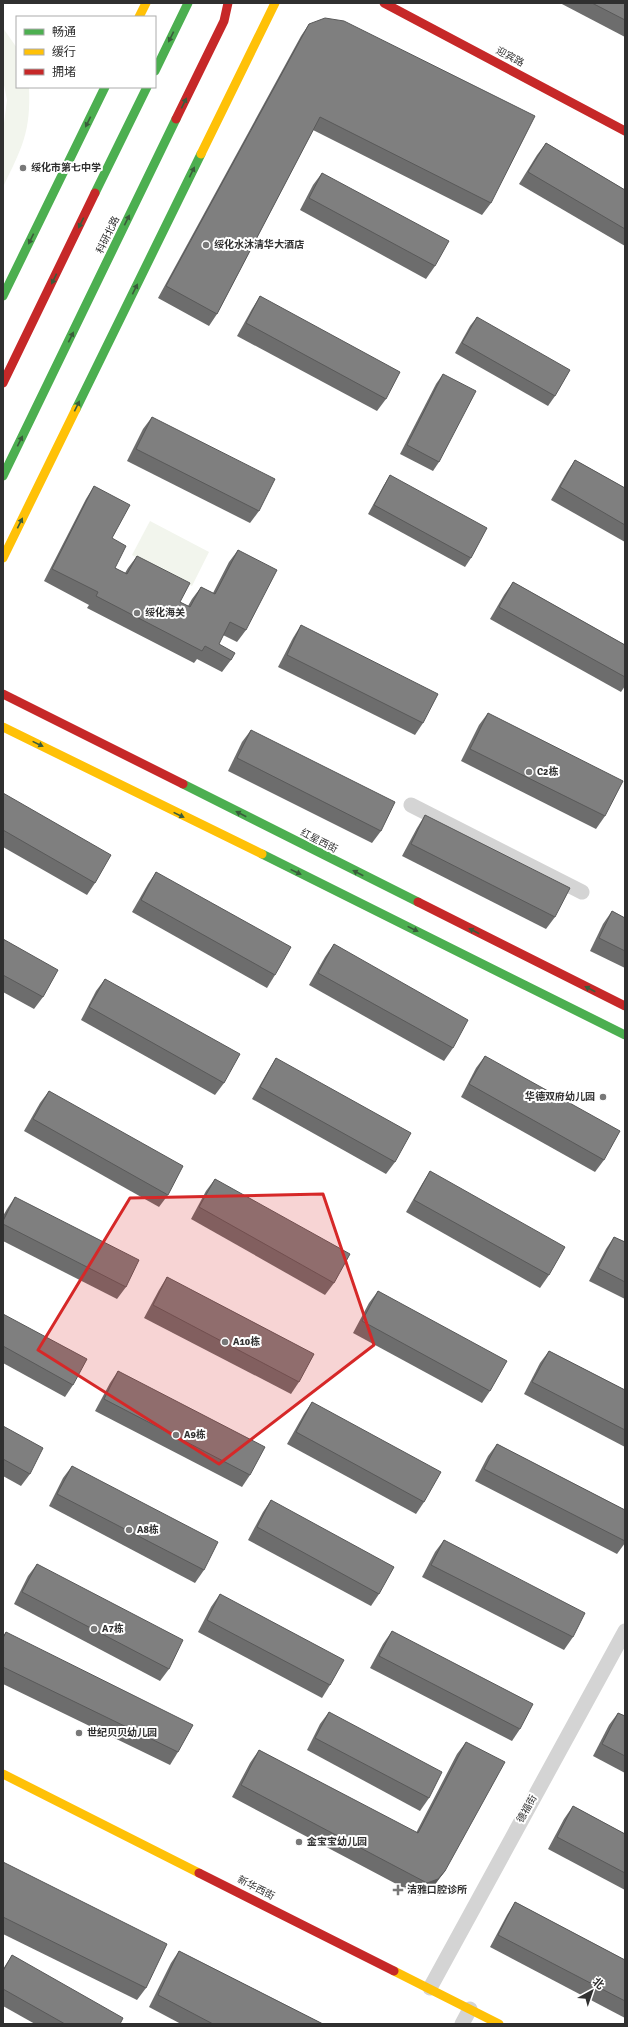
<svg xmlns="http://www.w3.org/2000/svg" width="628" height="2027" viewBox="0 0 628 2027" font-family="Signika,'Noto Sans SC',sans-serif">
  <rect width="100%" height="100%" fill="#fff"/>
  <g fill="#f2f5ed">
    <path d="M 3,28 L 17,48 L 17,87 L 29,87 C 31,132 22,148 3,187 L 3,131 L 7,100 L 3,80 Z"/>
    <polygon points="150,521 209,552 192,586 132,555"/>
  </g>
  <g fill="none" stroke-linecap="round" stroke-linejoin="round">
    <g stroke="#d4d4d4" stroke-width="15">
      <polyline points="411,805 582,892"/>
      <polyline points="430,1988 625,1631"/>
      <polyline points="462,2024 470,2009"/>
    </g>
    <g stroke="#4caf50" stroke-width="9">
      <polyline points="155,71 188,3"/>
      <polyline points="95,193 147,87"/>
      <polyline points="3,296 105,87"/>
      <polyline points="76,409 201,154"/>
      <polyline points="3,476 176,119"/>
      <polyline points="183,784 418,902"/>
      <polyline points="262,854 625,1035"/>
    </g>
    <g stroke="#ffc107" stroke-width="9">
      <polyline points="139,17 146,3"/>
      <polyline points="201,154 275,3"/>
      <polyline points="3,558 76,409"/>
      <polyline points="3,727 262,854"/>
      <polyline points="3,1774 199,1873"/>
      <polyline points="394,1971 499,2024"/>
    </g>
    <g stroke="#c62828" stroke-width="9">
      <polyline points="384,3 625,131"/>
      <polyline points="176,119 224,21 228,3"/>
      <polyline points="3,383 95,193"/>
      <polyline points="3,694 183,784"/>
      <polyline points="418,902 625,1006"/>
      <polyline points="199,1873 394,1971"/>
    </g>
  </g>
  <g fill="#6d6d6d">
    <polygon points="560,3 625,3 625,37"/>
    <polygon points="309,24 491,203 482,215 313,130 217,314 209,326 158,298 301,36"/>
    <polygon points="546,143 625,190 625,246 519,184 537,155"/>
    <polygon points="322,173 435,266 426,279 300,210 313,185"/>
    <polygon points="260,296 386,399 377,411 237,336 252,309"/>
    <polygon points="477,317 555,396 548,406 455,353 470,326"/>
    <polygon points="443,374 439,462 433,471 400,454 436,384"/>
    <polygon points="152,417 259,511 250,523 127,461 143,429"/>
    <polygon points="575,460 625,488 625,542 551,500 567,472"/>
    <polygon points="390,475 471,558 465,567 368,514 384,485"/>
    <polygon points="94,486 112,538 115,568 125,573 128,568 137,556 180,602 188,606 192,599 201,587 213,593 229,562 238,550 246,630 237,642 223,635 219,644 231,660 222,672 197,659 194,663 87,608 89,605 44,581 86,499"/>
    <polygon points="513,582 625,645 625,686 621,692 490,619 504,595"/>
    <polygon points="301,625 423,723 415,735 278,667 293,638"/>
    <polygon points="488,713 605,816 596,829 461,761 479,725"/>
    <polygon points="251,730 381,831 372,843 228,771 242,742"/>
    <polygon points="3,793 95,883 87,895 3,847"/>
    <polygon points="425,815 555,917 546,929 402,856 417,828"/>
    <polygon points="156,872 275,975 267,988 132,912 148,884"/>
    <polygon points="612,911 625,918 625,968 590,951 603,924"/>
    <polygon points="3,939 43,997 34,1009 3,992"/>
    <polygon points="334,944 453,1048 444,1061 309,985 325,957"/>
    <polygon points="105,979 224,1083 215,1095 81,1020 96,991"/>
    <polygon points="485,1056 604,1160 595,1172 461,1097 476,1068"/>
    <polygon points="276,1058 395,1162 386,1174 252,1099 268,1071"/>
    <polygon points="49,1091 168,1195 159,1207 24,1131 40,1103"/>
    <polygon points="430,1171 549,1275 540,1288 406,1212 422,1184"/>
    <polygon points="215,1179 334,1283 325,1295 191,1219 206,1191"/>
    <polygon points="15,1197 126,1287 117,1299 3,1241 3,1216 7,1209"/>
    <polygon points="614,1237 625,1242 625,1299 589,1281 606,1249"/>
    <polygon points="167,1277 299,1382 291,1394 144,1318 159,1290"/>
    <polygon points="378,1291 490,1391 482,1403 353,1333 369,1303"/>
    <polygon points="3,1314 73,1385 65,1397 3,1363"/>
    <polygon points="549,1351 625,1390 625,1447 524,1394 540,1363"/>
    <polygon points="118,1371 250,1475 242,1487 95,1411 110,1383"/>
    <polygon points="312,1402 424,1502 416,1514 287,1444 304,1414"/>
    <polygon points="3,1426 30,1474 21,1486 3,1476"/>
    <polygon points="497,1444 625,1510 625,1543 617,1554 475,1481 488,1456"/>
    <polygon points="72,1466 204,1570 195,1583 49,1506 63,1478"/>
    <polygon points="271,1500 379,1594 371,1606 248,1540 263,1512"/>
    <polygon points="444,1540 573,1637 564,1650 422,1577 435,1552"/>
    <polygon points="37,1564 169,1669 160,1681 14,1604 28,1576"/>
    <polygon points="220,1594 330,1685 322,1698 198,1632 211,1607"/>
    <polygon points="392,1631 520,1729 512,1741 370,1668 383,1644"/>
    <polygon points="6,1632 178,1752 170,1765 3,1684 3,1636"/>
    <polygon points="329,1712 429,1798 420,1811 307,1750 320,1724"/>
    <polygon points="618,1713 625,1716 625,1773 593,1756 609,1725"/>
    <polygon points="466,1742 445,1871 436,1883 429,1892 419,1896 232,1797 250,1763 259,1750 416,1833 457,1754"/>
    <polygon points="573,1806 625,1834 625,1890 548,1849 564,1819"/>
    <polygon points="3,1862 146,1988 137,2000 3,1934"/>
    <polygon points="515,1902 625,1960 625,2018 490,1947 507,1915"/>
    <polygon points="179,1951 323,2024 181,2024 149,2007 171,1963"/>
    <polygon points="12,1955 120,2024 35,2024 3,2006 3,1969"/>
  </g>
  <polygon fill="#595959" points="445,1871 436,1883 429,1892 419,1896 427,1883"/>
  <g fill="#7f7f7f" stroke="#595959">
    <polygon points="592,3 625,3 625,20"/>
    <polygon points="325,18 344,21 535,116 491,203 320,117 217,314 166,286 309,24"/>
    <polygon points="546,143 625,190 625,229 528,172"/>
    <polygon points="322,173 449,241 435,266 309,198"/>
    <polygon points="260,296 400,372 386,399 246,323"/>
    <polygon points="477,317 570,370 555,396 462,343"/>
    <polygon points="443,374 476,391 439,462 407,445"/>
    <polygon points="152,417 275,479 259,511 136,449"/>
    <polygon points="575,460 625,488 625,525 560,487"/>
    <polygon points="390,475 487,528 471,558 374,505"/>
    <polygon points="94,486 130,505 112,538 126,546 115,568 127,574 137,556 190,583 180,602 190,607 201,587 215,594 238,550 277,570 246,630 230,622 219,644 235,653 231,660 205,646 202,651 96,596 98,592 52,569"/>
    <polygon points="513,582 625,645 625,677 499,607"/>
    <polygon points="301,625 438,694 423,723 287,655"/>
    <polygon points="488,713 623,781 605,816 470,749"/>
    <polygon points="251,730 395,802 381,831 237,758"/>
    <polygon points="3,793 111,855 95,883 3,830"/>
    <polygon points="425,815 570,888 555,917 411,844"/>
    <polygon points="156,872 291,947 275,975 141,900"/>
    <polygon points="612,911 625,918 625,951 599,938"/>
    <polygon points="3,939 58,970 43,997 3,975"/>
    <polygon points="334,944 468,1020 453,1048 318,973"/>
    <polygon points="105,979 240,1054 224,1083 89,1007"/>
    <polygon points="485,1056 620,1131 604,1160 469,1084"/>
    <polygon points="276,1058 411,1133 395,1162 260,1087"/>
    <polygon points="49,1091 183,1166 168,1195 33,1119"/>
    <polygon points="430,1171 565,1247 549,1275 414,1200"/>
    <polygon points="215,1179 350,1254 334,1283 199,1207"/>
    <polygon points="15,1197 139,1260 126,1287 3,1224 3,1221"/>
    <polygon points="614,1237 625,1242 625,1282 598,1268"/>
    <polygon points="167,1277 314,1354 299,1382 153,1305"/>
    <polygon points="378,1291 507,1361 490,1391 362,1321"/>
    <polygon points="3,1314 87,1359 73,1385 3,1346"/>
    <polygon points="549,1351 625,1390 625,1430 532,1382"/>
    <polygon points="118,1371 265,1447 250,1475 104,1399"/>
    <polygon points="312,1402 441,1472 424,1502 296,1432"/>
    <polygon points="3,1426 43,1448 30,1474 3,1459"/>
    <polygon points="497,1444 625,1510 625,1541 484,1469"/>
    <polygon points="72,1466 218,1542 204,1570 57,1494"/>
    <polygon points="271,1500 394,1567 379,1594 257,1527"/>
    <polygon points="444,1540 585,1613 573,1637 431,1565"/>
    <polygon points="37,1564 183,1640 169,1669 22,1592"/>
    <polygon points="220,1594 344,1660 330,1685 207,1620"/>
    <polygon points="392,1631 533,1704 520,1729 379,1656"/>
    <polygon points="6,1632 193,1725 178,1752 3,1667 3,1638"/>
    <polygon points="329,1712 442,1772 429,1798 315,1738"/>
    <polygon points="618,1713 625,1716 625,1756 602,1744"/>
    <polygon points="466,1742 505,1762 445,1871 438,1879 427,1883 241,1785 259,1750 418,1833"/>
    <polygon points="573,1806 625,1834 625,1873 557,1837"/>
    <polygon points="3,1862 167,1944 146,1988 3,1917"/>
    <polygon points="515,1902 625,1960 625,2001 498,1935"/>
    <polygon points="179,1951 323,2024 213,2024 158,1995"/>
    <polygon points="12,1955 123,2018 120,2024 65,2024 3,1989 3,1971"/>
  </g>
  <defs><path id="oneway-solid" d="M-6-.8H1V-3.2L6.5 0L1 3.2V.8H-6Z"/></defs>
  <g fill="#3a5c3b">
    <use href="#oneway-solid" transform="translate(171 37) rotate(116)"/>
    <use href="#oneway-solid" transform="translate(184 103) rotate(-64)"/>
    <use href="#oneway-solid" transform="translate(88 122) rotate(116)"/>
    <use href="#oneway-solid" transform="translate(192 172) rotate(-64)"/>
    <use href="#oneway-solid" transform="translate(127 220) rotate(-64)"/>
    <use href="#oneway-solid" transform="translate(81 223) rotate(116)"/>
    <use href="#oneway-solid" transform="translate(31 239) rotate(116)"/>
    <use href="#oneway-solid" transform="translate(54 279) rotate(116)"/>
    <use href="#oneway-solid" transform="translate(135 289) rotate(-64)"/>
    <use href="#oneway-solid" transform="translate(71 337) rotate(-64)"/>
    <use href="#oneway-solid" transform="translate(77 406) rotate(-64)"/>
    <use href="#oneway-solid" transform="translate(20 441) rotate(-64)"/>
    <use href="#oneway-solid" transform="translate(20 523) rotate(-64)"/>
    <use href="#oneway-solid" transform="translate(38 744) rotate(26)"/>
    <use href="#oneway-solid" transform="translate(241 814) rotate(-153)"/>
    <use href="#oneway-solid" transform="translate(179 815) rotate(26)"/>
    <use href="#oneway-solid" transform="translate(296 872) rotate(26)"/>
    <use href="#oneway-solid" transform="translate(358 873) rotate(-153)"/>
    <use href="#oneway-solid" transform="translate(413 929) rotate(26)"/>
    <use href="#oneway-solid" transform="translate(474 931) rotate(-153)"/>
    <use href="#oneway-solid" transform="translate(590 989) rotate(-153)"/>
  </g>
  <path fill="#d62828" fill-opacity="0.2" stroke="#d62828" stroke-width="3" stroke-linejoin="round" d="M 323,1194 L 374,1345 L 219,1464 L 38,1350 L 130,1198 Z"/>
  <g fill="#787878" stroke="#fff" stroke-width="1.5">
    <circle cx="23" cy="168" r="4"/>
    <circle cx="206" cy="245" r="4"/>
    <circle cx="137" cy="613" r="4"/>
    <circle cx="529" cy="772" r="4"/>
    <circle cx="603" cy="1097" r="4"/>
    <circle cx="225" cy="1342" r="4"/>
    <circle cx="176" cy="1435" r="4"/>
    <circle cx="129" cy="1530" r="4"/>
    <circle cx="94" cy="1629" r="4"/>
    <circle cx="79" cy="1733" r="4"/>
    <circle cx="299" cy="1842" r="4"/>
    <path d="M396 1884h4v4h4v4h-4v4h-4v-4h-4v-4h4z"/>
  </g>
  <g text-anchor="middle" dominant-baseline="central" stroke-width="4" stroke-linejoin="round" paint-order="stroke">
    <g font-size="10" fill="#303030" stroke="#fff">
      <text transform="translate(510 57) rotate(28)">迎宾路</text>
      <text transform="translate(108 235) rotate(-64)">科研北路</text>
      <text transform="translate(319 841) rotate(27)">红星西街</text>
      <text transform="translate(527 1809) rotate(-61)">德福街</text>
      <text transform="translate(256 1888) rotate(27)">新华西街</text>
    </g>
    <g font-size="10" font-weight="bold" fill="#303030" stroke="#fff" text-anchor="start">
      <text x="31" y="168">绥化市第七中学</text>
      <text x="214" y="245">绥化水沐清华大酒店</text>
      <text x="145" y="613">绥化海关</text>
      <text x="537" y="772">C2栋</text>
      <text x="595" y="1097" text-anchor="end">华德双府幼儿园</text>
      <text x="233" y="1342">A10栋</text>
      <text x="184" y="1435">A9栋</text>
      <text x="137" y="1530">A8栋</text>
      <text x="102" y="1629">A7栋</text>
      <text x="87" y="1733">世纪贝贝幼儿园</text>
      <text x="307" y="1842">金宝宝幼儿园</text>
      <text x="407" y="1890">洁雅口腔诊所</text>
    </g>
  </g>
  <rect width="628" height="2027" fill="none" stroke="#303030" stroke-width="8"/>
  <rect x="16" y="16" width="140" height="72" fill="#ffffff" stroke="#acacac"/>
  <rect x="24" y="29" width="20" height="6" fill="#4caf50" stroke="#acacac"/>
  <text x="52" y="36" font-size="12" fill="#303030">畅通</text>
  <rect x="24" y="49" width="20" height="6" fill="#ffc107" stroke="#acacac"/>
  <text x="52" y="56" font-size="12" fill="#303030">缓行</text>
  <rect x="24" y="69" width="20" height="6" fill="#c62828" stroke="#acacac"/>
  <text x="52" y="76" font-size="12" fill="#303030">拥堵</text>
  <g transform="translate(592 1991) rotate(40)" stroke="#ffffff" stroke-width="3" paint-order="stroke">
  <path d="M0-3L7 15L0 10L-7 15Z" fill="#303030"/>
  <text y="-6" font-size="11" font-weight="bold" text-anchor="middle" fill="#303030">北</text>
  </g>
</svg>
